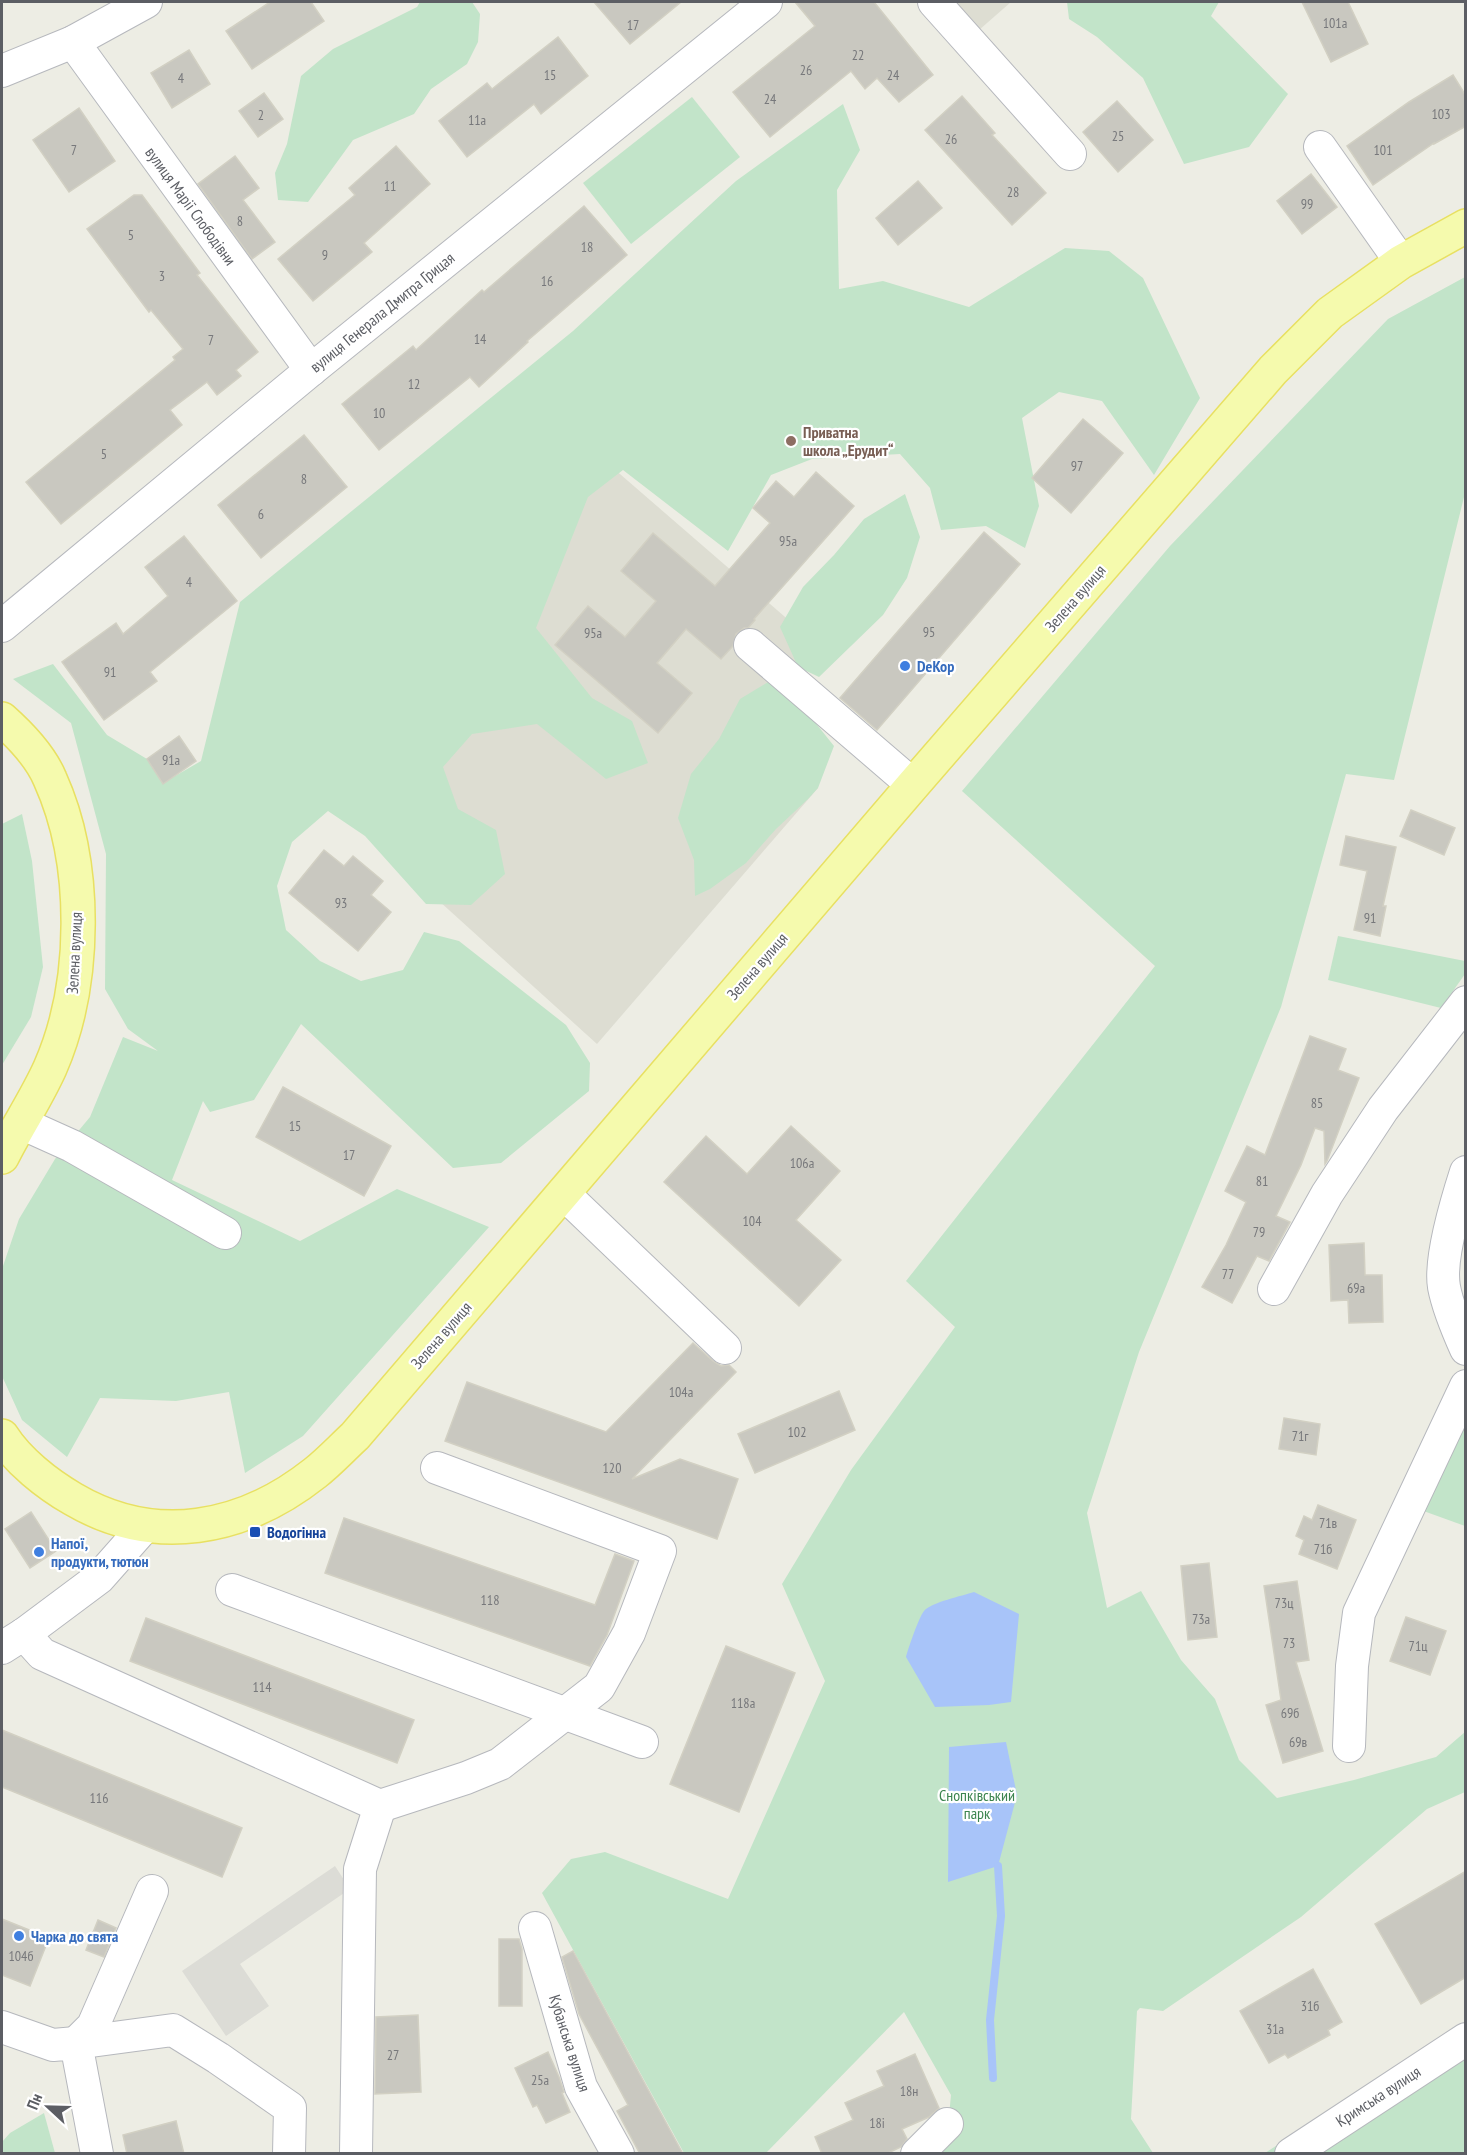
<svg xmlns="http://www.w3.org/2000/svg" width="1467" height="2155" viewBox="0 0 1467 2155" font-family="'PT Sans Narrow',sans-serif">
  <rect width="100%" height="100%" fill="#edede4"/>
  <polygon fill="#dcdcd6" points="335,1866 350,1889 240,1964 269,2006 226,2036 182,1971"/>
  <g fill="#ddddd2">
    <polygon points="954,2 1011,2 979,30"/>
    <polygon points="583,442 822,649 755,727 818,788 597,1044 407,872 354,701"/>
  </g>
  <g fill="#c2e4c9">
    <polygon points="420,2 472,2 480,14 478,42 467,64 431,89 414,114 353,140 308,202 278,200 275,173 287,144 301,76 333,49 417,7"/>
    <polygon points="1067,2 1219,2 1211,16 1288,94 1249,147 1184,164 1143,78 1097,37 1069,19"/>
    <polygon points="692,97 740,157 631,244 583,183"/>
    <polygon points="843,104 860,150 837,190 839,289 883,281 969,307 1065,248 1109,251 1143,278 1200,398 1154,475 1102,401 1059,392 1022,418 1039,506 1025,548 986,526 941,530 930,488 900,454 812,459 771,475 728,551 623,470 588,497 536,628 592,698 632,721 648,763 606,779 537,724 472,734 443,767 458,809 496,830 505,874 471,905 426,904 365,836 328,811 292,842 277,886 286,930 320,961 361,981 403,970 424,932 459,941 566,1025 590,1063 589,1091 501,1163 453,1168 301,1024 254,1100 210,1112 203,1101 172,1180 300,1241 397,1189 489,1227 303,1436 245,1473 229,1392 176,1401 100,1398 67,1457 22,1420 2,1376 2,1269 19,1219 55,1159 90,1117 123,1037 158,1051 128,1029 105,989 106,854 71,723 13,679 53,664 107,735 147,759 163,783 201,761 240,602 573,331 736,181"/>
    <polygon points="1465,277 1465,493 1394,780 1346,774 1281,1007 1139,1352 1087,1513 1107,1608 1141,1591 1181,1660 1215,1699 1239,1760 1277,1798 1354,1780 1436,1757 1465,1732 1465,1792 1427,1809 1301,1917 1163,2011 1140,2008 1137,2011 1131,2119 1153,2153 939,2153 949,2116 951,2095 904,2012 766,2153 684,2153 542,1893 571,1859 605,1852 728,1899 825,1681 782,1584 851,1470 955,1327 906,1281 1155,966 962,791 1170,546 1388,319"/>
    <polygon points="905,494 920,537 907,578 883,615 819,677 798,667 780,627 803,587 834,555 864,519"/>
    <polygon points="778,676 834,746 818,788 808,799 776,829 746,863 710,889 695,896 694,860 678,818 691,774 719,739 740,699"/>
    <polygon points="22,814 32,861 43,967 31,1017 2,1065 2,824"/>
    <polygon points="1338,936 1465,961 1465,974 1441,1008 1328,980"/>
    <polygon points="1460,1426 1465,1428 1465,1526 1418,1509"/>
    <polygon points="1465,2025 1465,2153 1265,2153"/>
    <polygon points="44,2113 55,2153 2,2153 2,2142 10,2133"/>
  </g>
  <g fill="#a8c4f9">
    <path d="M 974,1592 L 1019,1614 L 1011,1702 L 989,1705 L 935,1707 L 906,1657 C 908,1649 919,1617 924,1611 C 932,1602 962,1596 974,1592 Z"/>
    <polygon points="1006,1742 1017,1795 998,1866 948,1882 949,1747"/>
  </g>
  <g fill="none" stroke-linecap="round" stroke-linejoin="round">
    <polyline stroke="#a8c4f9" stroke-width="8" points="993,2078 990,2020 1001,1916 998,1866"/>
  </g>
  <g fill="#c9c8c0" stroke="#d2d0c3" stroke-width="1.5">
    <polygon points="270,2 311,2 324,21 252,69 226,31"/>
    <polygon points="594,2 681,2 630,44"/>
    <polygon points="795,2 874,2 933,75 899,102 877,78 865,89 851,71 770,137 733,92 815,26"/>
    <polygon points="1302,2 1348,2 1368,44 1331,62"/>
    <polygon points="558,37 588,76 541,114 534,104 467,157 439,121 487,83 492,89"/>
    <polygon points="189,50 210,84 172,108 151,73"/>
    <polygon points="1453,75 1466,96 1466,126 1434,144 1434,143 1373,185 1347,146 1409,102"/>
    <polygon points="264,93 283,119 258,137 239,111"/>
    <polygon points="962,96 995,133 992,135 1046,193 1012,225 925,130"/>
    <polygon points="1117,101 1153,140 1118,172 1083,132"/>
    <polygon points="79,108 115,161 69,192 33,140"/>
    <polygon points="396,146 430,184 364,243 372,252 313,301 278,259 355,195 349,188"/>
    <polygon points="235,156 259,188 243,200 275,242 252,259 198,184"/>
    <polygon points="1311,174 1337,207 1302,234 1277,201"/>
    <polygon points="918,181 942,208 898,245 876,218"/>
    <polygon points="134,195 142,195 200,273 197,275 258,352 236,370 241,376 217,395 207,382 170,410 182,425 61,524 26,482 175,360 173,357 183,349 151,310 149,312 87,229"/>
    <polygon points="584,206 627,255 527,341 528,342 479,387 470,377 379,450 342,404 413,346 416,350 482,290 484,292"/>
    <polygon points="1083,419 1123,453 1071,513 1032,478"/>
    <polygon points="304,435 347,487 261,558 218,505"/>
    <polygon points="816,472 854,506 754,619 755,620 748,628 744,628 736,634 733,646 721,659 686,629 657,663 692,693 658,733 555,645 588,606 625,637 656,601 621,571 653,533 715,586 770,523 753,508 776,481 794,497"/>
    <polygon points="984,532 1020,564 877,730 840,698"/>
    <polygon points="184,536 237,601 150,672 157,681 104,720 62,662 116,623 123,634 168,596 145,567"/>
    <polygon points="179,736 196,761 163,784 147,759"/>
    <polygon points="1411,810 1455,828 1444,855 1400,836"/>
    <polygon points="1346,836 1396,847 1383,906 1386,906 1380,936 1354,930 1367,871 1340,865"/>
    <polygon points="324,850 344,866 353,856 383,881 371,895 391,912 358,951 289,893"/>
    <polygon points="1310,1036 1346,1049 1338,1070 1359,1078 1327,1161 1325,1164 1324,1131 1315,1128 1301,1165 1276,1216 1290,1222 1269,1261 1257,1256 1232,1303 1202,1287 1226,1245 1246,1202 1225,1191 1247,1146 1265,1155"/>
    <polygon points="283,1087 391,1146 364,1196 256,1137"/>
    <polygon points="791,1126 840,1171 796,1220 841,1260 799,1306 664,1182 706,1136 747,1174"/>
    <polygon points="1364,1243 1365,1275 1382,1275 1383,1322 1349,1323 1348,1300 1331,1301 1329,1245"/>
    <polygon points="693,1343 713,1361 721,1366 729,1365 736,1372 632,1479 680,1459 738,1479 717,1539 445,1441 467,1382 606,1432"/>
    <polygon points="839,1391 855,1430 755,1473 738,1434"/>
    <polygon points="1284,1418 1320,1424 1316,1455 1279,1449"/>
    <polygon points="1318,1505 1356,1520 1337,1569 1299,1554 1304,1540 1296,1536 1304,1516 1312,1520"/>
    <polygon points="31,1512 56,1551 30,1568 5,1529"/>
    <polygon points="344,1518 595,1605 615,1554 634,1561 607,1635 590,1666 325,1573"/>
    <polygon points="1209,1563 1217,1637 1188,1640 1181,1566"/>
    <polygon points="1297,1581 1309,1660 1296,1662 1323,1751 1283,1763 1266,1705 1281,1700 1264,1586"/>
    <polygon points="1406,1617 1446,1631 1430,1675 1390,1661"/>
    <polygon points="146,1618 414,1720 397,1763 130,1661"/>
    <polygon points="726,1646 795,1673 739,1812 670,1784"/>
    <polygon points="2,1730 242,1828 222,1877 2,1787"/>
    <polygon points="1466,1871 1466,1977 1421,2004 1375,1924"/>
    <polygon points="2,1919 49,1938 30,1986 2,1975"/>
    <polygon points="98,1920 116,1928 104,1957 86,1950"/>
    <polygon points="499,1939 519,1939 522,1949 522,2006 499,2006"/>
    <polygon points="573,1951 683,2154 640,2154 617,2111 628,2105 579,2014 562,1957"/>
    <polygon points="1313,1969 1342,2022 1328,2030 1330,2035 1288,2058 1285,2054 1269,2063 1240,2011"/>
    <polygon points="418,2015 421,2092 375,2094 376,2017"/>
    <polygon points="548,2052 559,2077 564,2092 562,2093 570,2112 546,2123 537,2105 533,2107 515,2068"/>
    <polygon points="915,2054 939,2108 929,2117 902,2129 907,2139 901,2147 886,2154 822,2154 815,2137 853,2120 845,2103 884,2086 877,2071"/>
    <polygon points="176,2121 184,2154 127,2154 123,2135"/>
  </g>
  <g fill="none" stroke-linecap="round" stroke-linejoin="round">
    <defs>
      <g id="minor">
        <polyline points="934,2 1070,154"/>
        <polyline points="73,42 311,370"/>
        <polyline points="2,71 73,42 146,2"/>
        <polyline points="1320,147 1401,262"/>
        <polyline points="2,626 311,370 766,2"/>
        <polyline points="750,645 913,785"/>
        <polyline points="21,1123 72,1146 225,1233"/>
        <path d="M 1466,1172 C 1457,1200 1439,1259 1444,1287 C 1448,1308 1457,1329 1466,1349"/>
        <polyline points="563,1193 725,1348"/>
        <polyline points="1274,1289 1327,1194 1383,1109 1466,1002"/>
        <polyline points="232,1590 642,1742"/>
        <polyline points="24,1634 42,1654 380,1806 466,1778 500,1764 599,1687 629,1633 660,1551 437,1468"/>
        <polyline points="2,1648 24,1634 99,1578 145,1526"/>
        <polyline points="1349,1746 1352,1666 1359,1613 1466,1386"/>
        <polyline points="535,1928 581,2087 618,2154"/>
        <polyline points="2,2027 53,2045 76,2043 97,2154"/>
        <polyline points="76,2043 173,2030 218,2058 290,2108 289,2154"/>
        <polyline points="76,2043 93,2026 152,1891"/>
        <polyline points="356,2154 360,1869 380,1806"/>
        <polyline points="917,2154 947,2124"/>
        <polyline points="1291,2154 1466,2039"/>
      </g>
      <g id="major">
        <path d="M 2,719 C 20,735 40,755 50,779 C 88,863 87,984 50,1068 C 36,1099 17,1127 2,1157"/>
        <path d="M 2,1436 C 18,1461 47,1484 73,1499 C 155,1547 243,1530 315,1473 C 329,1462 342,1448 355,1436 L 913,785 L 1273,370 L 1330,313 L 1401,262 L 1466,226"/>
      </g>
    </defs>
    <use href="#minor" stroke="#b6b8bd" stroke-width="34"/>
    <use href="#major" stroke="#e8e062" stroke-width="36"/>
    <use href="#minor" stroke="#fff" stroke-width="32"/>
    <use href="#major" stroke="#f5faad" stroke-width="33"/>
  </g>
  <circle fill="#8d6e63" stroke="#fff" stroke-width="2" cx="791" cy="441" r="6"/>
  <g fill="#3f7fe0" stroke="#fff" stroke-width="2">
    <circle cx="905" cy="666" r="6"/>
    <circle cx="39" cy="1552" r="6"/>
    <circle cx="19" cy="1936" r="6"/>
  </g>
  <rect fill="#1a4fb4" stroke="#fff" stroke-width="2" x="249" y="1526" width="12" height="12" rx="3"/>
  <g text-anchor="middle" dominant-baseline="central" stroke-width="4.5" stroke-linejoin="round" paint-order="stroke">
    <g font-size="14" fill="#77787b">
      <text x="1335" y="23">101а</text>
      <text x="633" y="25">17</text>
      <text x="858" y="55">22</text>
      <text x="806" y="70">26</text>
      <text x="550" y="75">15</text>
      <text x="893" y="75">24</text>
      <text x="181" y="78">4</text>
      <text x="770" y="99">24</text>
      <text x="1441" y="114">103</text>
      <text x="261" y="115">2</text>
      <text x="477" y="120">11а</text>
      <text x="1118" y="136">25</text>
      <text x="951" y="139">26</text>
      <text x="74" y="150">7</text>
      <text x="1383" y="150">101</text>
      <text x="390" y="186">11</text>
      <text x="1013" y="192">28</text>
      <text x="1307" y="204">99</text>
      <text x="240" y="221">8</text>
      <text x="131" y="235">5</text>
      <text x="587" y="247">18</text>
      <text x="325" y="255">9</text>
      <text x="162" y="276">3</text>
      <text x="547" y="281">16</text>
      <text x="480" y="339">14</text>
      <text x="211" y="340">7</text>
      <text x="414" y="384">12</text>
      <text x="379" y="413">10</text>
      <text x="104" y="454">5</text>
      <text x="1077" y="466">97</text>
      <text x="304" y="479">8</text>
      <text x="261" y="514">6</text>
      <text x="788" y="541">95а</text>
      <text x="189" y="582">4</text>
      <text x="929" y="632">95</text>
      <text x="593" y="633">95а</text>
      <text x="110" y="672">91</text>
      <text x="171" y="760">91а</text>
      <text x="341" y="903">93</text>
      <text x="1370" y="918">91</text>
      <text x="1317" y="1103">85</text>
      <text x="295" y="1126">15</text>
      <text x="349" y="1155">17</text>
      <text x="802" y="1163">106а</text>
      <text x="1262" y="1181">81</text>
      <text x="752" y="1221">104</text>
      <text x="1259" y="1232">79</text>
      <text x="1228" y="1274">77</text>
      <text x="1356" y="1288">69а</text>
      <text x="681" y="1392">104а</text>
      <text x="797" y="1432">102</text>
      <text x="1300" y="1436">71г</text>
      <text x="612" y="1468">120</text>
      <text x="1328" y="1523">71в</text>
      <text x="1323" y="1549">71б</text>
      <text x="490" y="1600">118</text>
      <text x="1284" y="1603">73ц</text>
      <text x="1201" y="1619">73а</text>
      <text x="1289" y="1643">73</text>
      <text x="1418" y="1646">71ц</text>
      <text x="262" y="1687">114</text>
      <text x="743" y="1703">118а</text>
      <text x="1290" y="1713">69б</text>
      <text x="1298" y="1742">69в</text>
      <text x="99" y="1798">116</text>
      <text x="21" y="1956">104б</text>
      <text x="1310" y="2006">31б</text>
      <text x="1275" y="2029">31а</text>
      <text x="393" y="2055">27</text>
      <text x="540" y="2080">25а</text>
      <text x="909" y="2091">18н</text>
      <text x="877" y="2123">18і</text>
    </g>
    <g font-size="16" fill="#5c5e64" stroke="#fff">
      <text transform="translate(191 206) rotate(54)">вулиця Марії Слободівни</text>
      <text transform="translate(382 312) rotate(-39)">вулиця Генерала Дмитра Грицая</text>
      <text transform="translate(1075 598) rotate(-49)">Зелена вулиця</text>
      <text transform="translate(74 953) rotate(-87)">Зелена вулиця</text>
      <text transform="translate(757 966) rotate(-49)">Зелена вулиця</text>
      <text transform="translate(441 1335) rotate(-49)">Зелена вулиця</text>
      <text transform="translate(570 2043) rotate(72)">Кубанська вулиця</text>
      <text transform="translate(1378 2096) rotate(-33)">Кримська вулиця</text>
    </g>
    <g font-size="16" font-weight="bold" fill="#785e54" stroke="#fff" text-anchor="start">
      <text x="803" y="432">Приватна<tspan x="803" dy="18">школа „Ерудит“</tspan></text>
    </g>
    <g font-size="16" font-weight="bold" fill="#366cbe" stroke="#fff" text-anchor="start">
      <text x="917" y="666">DeKop</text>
      <text x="51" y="1543">Напої,<tspan x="51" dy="18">продукти, тютюн</tspan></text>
      <text x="31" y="1936">Чарка до свята</text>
    </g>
    <g font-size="16" font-weight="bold" fill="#164399" stroke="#fff" text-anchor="start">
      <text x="267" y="1532">Водогінна</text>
    </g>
    <g font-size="16" fill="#3b844e" stroke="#fff">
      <text x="977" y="1795">Снопківський<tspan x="977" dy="18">парк</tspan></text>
    </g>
  </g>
  <rect width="1467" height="2155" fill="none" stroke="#5c5e64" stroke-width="6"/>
  <g transform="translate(48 2107) rotate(292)" stroke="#ffffff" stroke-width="4.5" paint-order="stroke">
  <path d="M0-4.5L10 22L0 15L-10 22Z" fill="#5c5e64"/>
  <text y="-9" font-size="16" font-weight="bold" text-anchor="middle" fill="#5c5e64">Пн</text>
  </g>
</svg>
